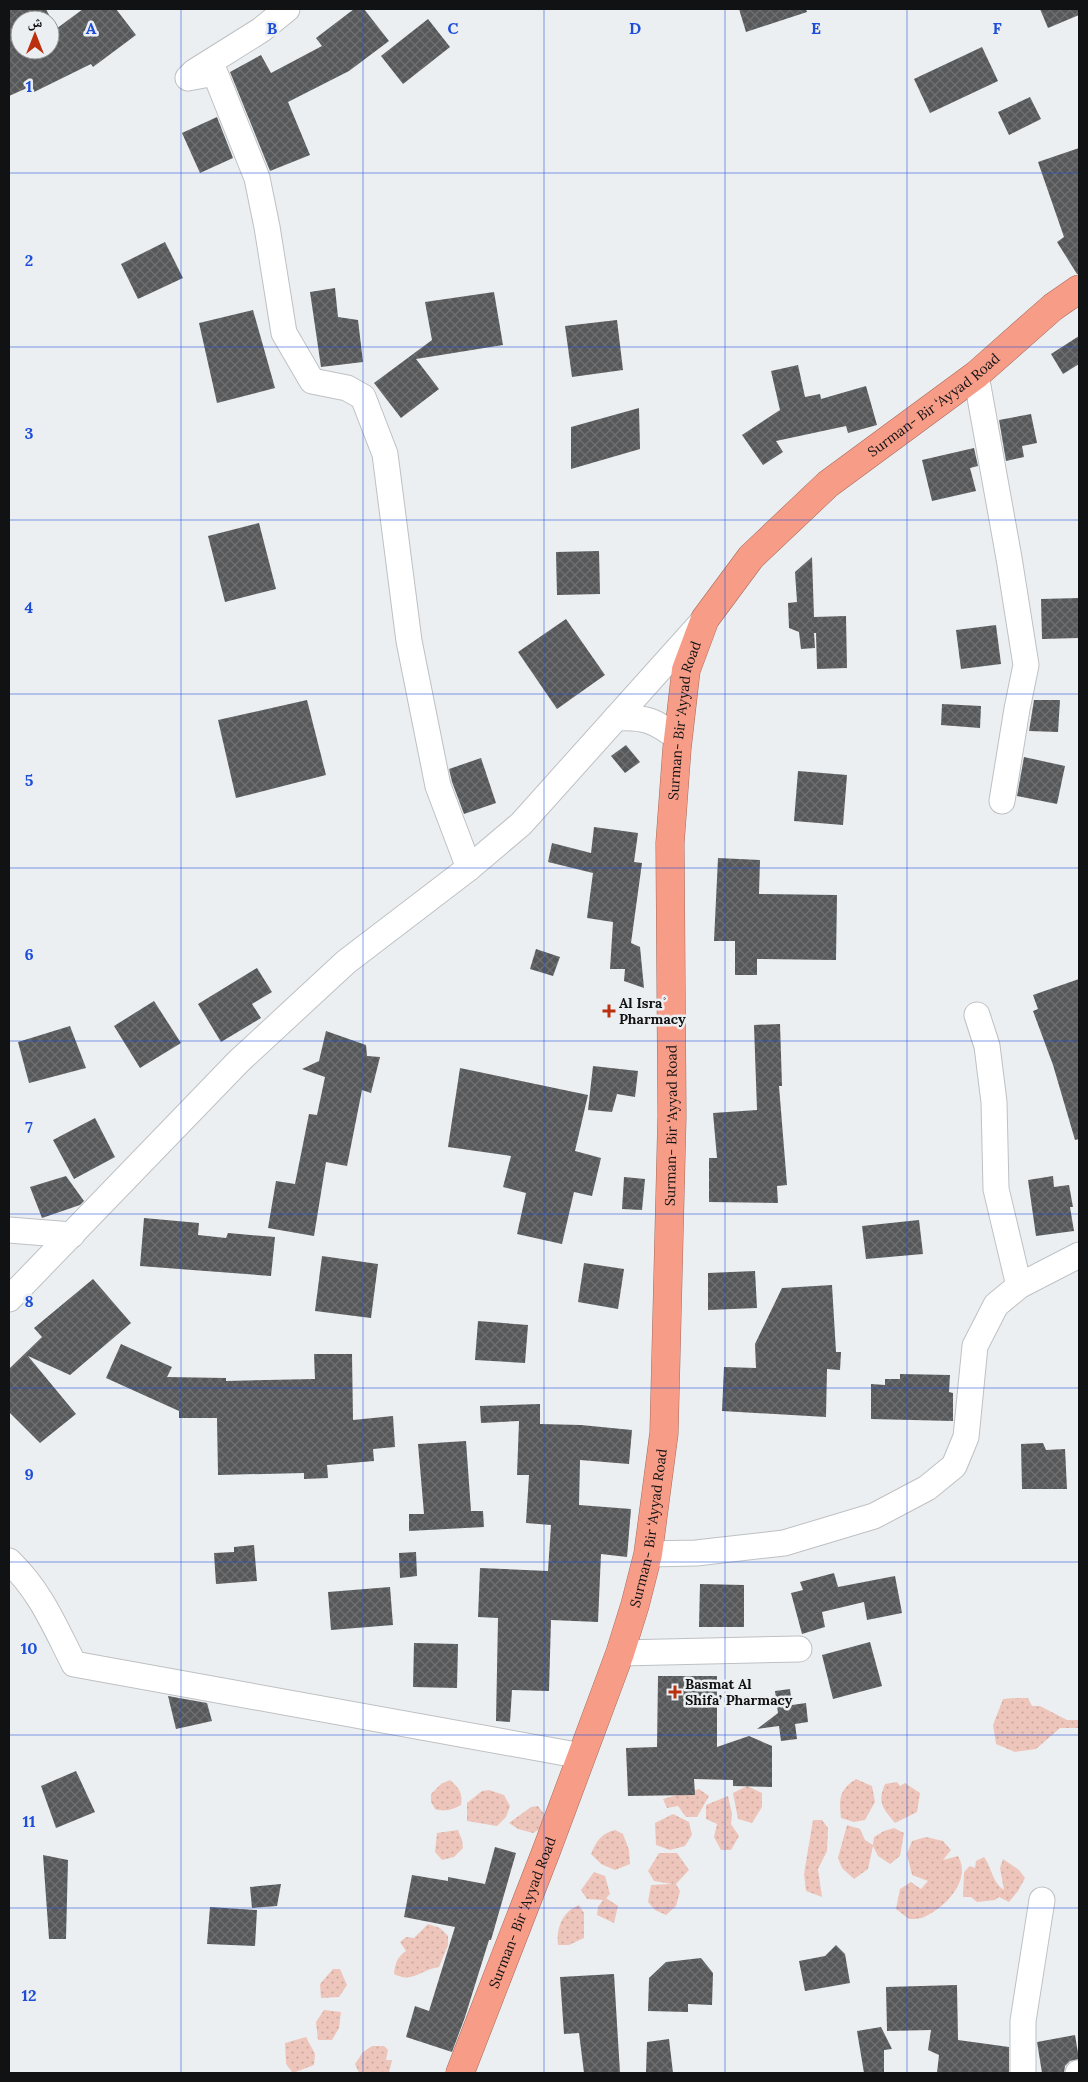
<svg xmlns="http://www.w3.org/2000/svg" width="1088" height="2082" viewBox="0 0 1088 2082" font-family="Lora,'Noto Naskh Arabic',serif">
  <defs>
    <pattern id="grass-dots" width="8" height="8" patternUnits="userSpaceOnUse" patternTransform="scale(1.25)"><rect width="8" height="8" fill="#edc5bb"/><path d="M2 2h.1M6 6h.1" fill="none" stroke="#caa8a0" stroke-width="1.8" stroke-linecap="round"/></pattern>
    <pattern id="building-cross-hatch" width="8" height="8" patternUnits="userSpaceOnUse" patternTransform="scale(1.25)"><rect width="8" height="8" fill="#56585a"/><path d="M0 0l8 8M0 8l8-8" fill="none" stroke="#6e7072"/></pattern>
  </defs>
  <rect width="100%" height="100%" fill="#eceff1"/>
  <g fill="url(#grass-dots)">
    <polygon points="1015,1698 1028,1698 1032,1706 1040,1706 1067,1720 1079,1720 1079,1728 1060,1728 1036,1749 1015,1752 996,1744 993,1725 1003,1699"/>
    <path d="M 856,1779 L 872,1786 L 875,1802 L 865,1820 L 854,1822 L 841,1818 C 839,1798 839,1790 856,1779 Z"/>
    <path d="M 450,1780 C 459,1788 463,1793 461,1805 C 452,1810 445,1812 435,1809 L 431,1802 L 431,1794 L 441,1784 Z"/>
    <path d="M 897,1782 L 900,1786 L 905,1783 L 920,1793 L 917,1812 L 895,1823 C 883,1808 877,1803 885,1784 Z"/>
    <polygon points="747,1786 762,1793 762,1807 752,1823 738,1819 733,1793"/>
    <polygon points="699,1789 709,1796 697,1817 686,1817 678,1806 667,1808 663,1799"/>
    <polygon points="489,1790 504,1795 510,1806 506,1817 497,1826 467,1821 467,1803 482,1791"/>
    <polygon points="728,1796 732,1814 731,1824 739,1836 731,1850 721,1850 714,1837 717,1824 706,1819 706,1805"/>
    <polygon points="538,1806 544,1814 547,1825 533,1833 518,1829 509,1823 531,1807"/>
    <polygon points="673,1814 689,1822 692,1835 685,1846 670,1850 656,1845 655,1823"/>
    <polygon points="813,1820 822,1820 828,1828 827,1851 818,1869 822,1897 806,1891 804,1874"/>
    <polygon points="847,1825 860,1829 865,1840 873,1845 874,1837 884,1831 894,1828 904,1833 900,1856 890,1864 878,1856 873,1846 868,1869 854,1879 842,1868 838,1858"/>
    <polygon points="458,1830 462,1840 463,1848 454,1857 442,1860 435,1852 437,1833"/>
    <path d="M 615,1830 L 623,1834 L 629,1850 L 630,1864 L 615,1870 L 601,1864 L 591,1854 C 597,1840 601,1834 615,1830 Z"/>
    <path d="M 926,1837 L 943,1841 L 951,1850 L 943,1860 L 958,1856 C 972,1880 946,1907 924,1917 C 920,1919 913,1919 909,1919 L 896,1909 L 900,1889 L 911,1882 L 921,1889 L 928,1881 L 912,1875 L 907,1854 L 912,1841 Z"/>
    <polygon points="659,1853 677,1853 689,1870 676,1884 680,1891 676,1906 666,1915 655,1910 648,1902 651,1885 672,1884 654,1881 648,1871"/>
    <path d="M 984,1857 C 992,1868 992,1882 1004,1890 L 1000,1868 L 1003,1859 L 1019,1870 L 1025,1878 L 1018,1891 L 1009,1902 L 999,1897 L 995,1900 L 977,1902 L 971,1897 L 963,1897 L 964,1872 L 970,1866 L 975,1868 L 976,1861 Z"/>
    <polygon points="594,1872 605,1876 610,1894 606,1898 618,1906 614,1923 597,1915 598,1907 603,1900 587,1899 581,1890"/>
    <path d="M 579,1905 L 584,1913 L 584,1938 L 569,1945 L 558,1945 C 556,1928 562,1912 579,1905 Z"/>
    <path d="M 428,1924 L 440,1928 L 448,1936 L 448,1945 L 439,1967 C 422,1969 412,1984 394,1974 C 395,1964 397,1957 406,1951 L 400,1942 L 406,1937 L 414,1938 Z"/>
    <polygon points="333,1969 340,1969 347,1985 339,1997 321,1998 320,1984"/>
    <polygon points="324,2010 341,2012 339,2028 332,2040 318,2040 316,2022"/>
    <polygon points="306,2037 315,2054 314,2065 293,2073 286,2064 285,2043"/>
    <polygon points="372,2046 384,2046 388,2050 386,2060 392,2060 389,2073 359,2073 355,2064 363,2052"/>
  </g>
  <g fill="url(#building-cross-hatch)" fill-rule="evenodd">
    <path d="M 9,9 L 46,9 L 56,29 L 83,9 L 116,9 L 136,35 L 93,67 L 91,64 L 30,94 L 27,88 L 9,96 ZM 20,20 L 50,20 L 50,50 L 20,50 Z"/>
    <polygon points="354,9 364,9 389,41 349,71 288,102 310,155 270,171 230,72 261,55 271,73 322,46 316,38"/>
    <polygon points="739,9 806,9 807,12 746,32"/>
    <polygon points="1040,9 1079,9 1079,15 1048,28"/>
    <polygon points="428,19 450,47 403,84 381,56"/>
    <polygon points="982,47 998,81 930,113 914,79"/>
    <polygon points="1030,97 1041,119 1009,135 998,112"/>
    <polygon points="217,117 233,158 200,173 182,133"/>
    <polygon points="1079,148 1079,274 1077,274 1057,242 1064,237 1038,162"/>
    <polygon points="165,242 183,278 138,299 121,264"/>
    <polygon points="335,288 338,317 358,320 363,362 321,367 310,292"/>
    <polygon points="494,292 503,345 416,359 439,389 401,418 374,383 432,340 425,302"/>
    <polygon points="253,310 275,388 217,403 199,323"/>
    <polygon points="617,320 623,370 572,377 565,326"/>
    <polygon points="1079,336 1079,364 1063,374 1051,354"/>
    <polygon points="798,365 805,397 820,394 821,399 866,386 877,425 848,433 846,426 776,441 783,452 763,465 742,435 780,410 771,371"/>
    <polygon points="639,408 640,449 571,469 571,427"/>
    <polygon points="1031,414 1037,443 1022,446 1024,457 1006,461 999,420"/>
    <polygon points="974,448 978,466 970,468 976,491 932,501 922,460"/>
    <polygon points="259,523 276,589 225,602 208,536"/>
    <polygon points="599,551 600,594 557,595 556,552"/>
    <polygon points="812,557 814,617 846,616 847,668 817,669 816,633 814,633 815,648 801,649 799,632 789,628 788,603 797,602 795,572"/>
    <polygon points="1079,598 1079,638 1042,639 1041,599"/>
    <polygon points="566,619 605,675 557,709 518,652"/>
    <polygon points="996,625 1001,664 961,669 956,630"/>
    <polygon points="307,700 326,775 236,798 218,720"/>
    <polygon points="1034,700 1060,700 1058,732 1029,731"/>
    <polygon points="942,704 981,706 980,728 941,725"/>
    <polygon points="626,745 640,762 625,773 611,756"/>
    <polygon points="1024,757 1065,766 1057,804 1017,796"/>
    <polygon points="481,758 496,803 464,814 452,782 449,769"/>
    <polygon points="798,771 847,775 843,825 794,821"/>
    <polygon points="594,827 638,833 634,862 642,863 631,943 640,947 644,988 624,981 625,969 610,969 613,922 587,918 593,873 548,862 552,843 591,853"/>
    <polygon points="718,858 760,860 759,894 837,895 836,960 757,959 757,975 735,975 735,941 714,941"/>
    <polygon points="536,949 560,957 553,976 530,969"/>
    <polygon points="257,968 272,992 252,1004 261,1018 221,1042 198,1004"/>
    <polygon points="1079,979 1079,1139 1075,1140 1053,1065 1033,1011 1038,1009 1033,995"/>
    <polygon points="154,1001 181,1043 140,1068 114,1026"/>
    <polygon points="780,1024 782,1086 779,1086 787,1185 777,1186 778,1203 709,1202 709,1158 717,1158 713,1113 757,1110 754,1025"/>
    <polygon points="70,1026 86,1068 29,1083 18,1042"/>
    <polygon points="326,1031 366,1045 367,1056 380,1057 371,1093 362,1090 347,1166 326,1162 314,1236 268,1228 276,1181 295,1184 309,1114 317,1115 325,1077 302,1069 319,1061"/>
    <polygon points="593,1066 638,1071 635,1097 617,1094 612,1112 588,1110"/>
    <polygon points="460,1068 588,1095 575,1151 601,1158 592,1196 574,1192 562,1244 517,1234 526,1193 503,1187 511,1156 448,1147"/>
    <polygon points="95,1118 115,1157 74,1179 53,1140"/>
    <polygon points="66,1176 84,1201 80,1205 42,1218 30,1187"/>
    <polygon points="1053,1176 1054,1187 1069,1185 1073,1207 1070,1207 1074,1231 1036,1236 1028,1180"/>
    <polygon points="624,1177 645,1179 642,1210 622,1209"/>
    <polygon points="144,1218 199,1223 198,1235 226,1238 228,1233 275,1237 271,1276 140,1266"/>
    <polygon points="919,1220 923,1254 866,1259 862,1226"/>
    <polygon points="322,1256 378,1264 371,1318 315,1311"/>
    <polygon points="584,1263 624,1269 618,1309 578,1302"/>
    <polygon points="755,1271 757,1308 708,1310 708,1273"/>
    <polygon points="93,1279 131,1323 70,1375 28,1356 76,1414 40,1443 9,1412 9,1369 42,1337 34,1328"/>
    <polygon points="832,1285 836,1352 841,1352 840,1370 827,1369 826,1417 722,1411 724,1367 756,1368 755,1344 782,1288"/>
    <polygon points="478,1321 528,1325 525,1363 475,1360"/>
    <polygon points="121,1344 172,1367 167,1377 226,1378 226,1381 315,1379 314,1354 352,1354 353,1420 393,1416 395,1447 373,1449 374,1461 327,1465 328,1478 304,1479 304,1473 218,1475 217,1418 179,1418 179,1411 106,1378"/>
    <polygon points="900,1374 950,1375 949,1392 953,1393 953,1421 871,1419 871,1384 885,1385 885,1379 900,1379"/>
    <polygon points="540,1404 540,1424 581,1425 632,1430 629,1464 580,1460 579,1505 631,1509 627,1557 601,1554 598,1622 551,1620 549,1691 512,1690 510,1722 496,1721 498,1618 478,1617 480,1568 548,1571 551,1525 526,1523 529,1475 517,1475 519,1421 481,1423 480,1406"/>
    <polygon points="466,1441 471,1511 483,1511 484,1527 409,1531 409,1514 424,1514 418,1444"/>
    <polygon points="1043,1443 1046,1450 1065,1449 1067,1489 1022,1489 1021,1444"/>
    <polygon points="254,1545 257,1581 216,1584 214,1553 234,1552 234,1547"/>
    <polygon points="416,1552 417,1576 400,1578 399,1553"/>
    <polygon points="834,1573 838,1587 895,1576 902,1613 867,1620 864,1602 822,1612 825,1627 802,1634 791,1593 803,1590 800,1582"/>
    <polygon points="700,1584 744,1585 744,1627 699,1627"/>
    <polygon points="390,1587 393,1625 331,1630 328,1592"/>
    <polygon points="870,1642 882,1686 833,1699 822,1655"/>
    <polygon points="414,1643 458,1644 457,1688 413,1687"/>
    <polygon points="658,1676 717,1676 717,1747 749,1736 772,1746 772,1787 733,1786 733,1780 694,1779 695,1795 628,1796 626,1748 657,1747"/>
    <polygon points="790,1689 792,1705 806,1703 808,1722 795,1724 797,1739 781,1741 779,1726 757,1729 778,1713 775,1691"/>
    <polygon points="168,1696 207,1703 212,1721 176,1729"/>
    <polygon points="76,1771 95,1812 56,1828 41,1786"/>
    <polygon points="495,1847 516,1853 491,1940 489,1940 465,2017 452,2052 406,2037 415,2006 429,2011 455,1927 404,1917 412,1875 448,1881 448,1877 485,1884"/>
    <polygon points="43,1855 68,1860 66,1939 49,1939"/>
    <polygon points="281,1884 277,1906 252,1908 250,1887"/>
    <polygon points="210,1907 257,1910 255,1946 207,1944"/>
    <polygon points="836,1945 845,1954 850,1983 805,1991 799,1961 825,1956"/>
    <polygon points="701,1958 713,1973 712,2005 688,2004 688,2012 648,2011 649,1978 666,1962"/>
    <polygon points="614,1974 620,2073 584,2073 579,2033 564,2034 560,1977"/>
    <polygon points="957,1985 958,2040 1009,2047 1009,2073 937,2073 939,2055 928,2050 931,2030 887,2031 886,1987"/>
    <polygon points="881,2027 892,2049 884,2050 884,2073 864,2073 857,2031"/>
    <polygon points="1075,2035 1079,2059 1070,2061 1065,2066 1064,2073 1042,2073 1037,2042"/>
    <polygon points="669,2039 673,2073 646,2073 647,2042"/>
  </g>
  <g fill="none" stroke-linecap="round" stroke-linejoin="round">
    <defs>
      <g id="minor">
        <polyline points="287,9 261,30 194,72 188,78 215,73 257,178 267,227 284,333 312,381 347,388 363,397 385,454 409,641 438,786 469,868"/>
        <polyline points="976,375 1009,558 1026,665 1017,709 1002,801"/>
        <path d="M 616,718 C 645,716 655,721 678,738"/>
        <polyline points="977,1015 987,1046 994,1102 996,1189 1019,1286"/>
        <polyline points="9,1230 72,1235"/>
        <polyline points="9,1299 238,1062 346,962 469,868 521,824 703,621"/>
        <polyline points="648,1554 696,1553 784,1543 874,1516 927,1488 954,1466 966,1437 975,1346 996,1305 1019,1286 1079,1255"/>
        <path d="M 9,1561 C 41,1592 54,1625 74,1664 L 582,1756"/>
        <polyline points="620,1653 799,1649"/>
        <polyline points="1023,2073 1023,2021 1042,1900"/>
        <polyline points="1078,2073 1079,2073"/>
      </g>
      <g id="highway">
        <path id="s1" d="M 460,2073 L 547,1849 L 620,1653 L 635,1605 L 648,1554 L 664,1433 L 672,1116 L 670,843 L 677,748 L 686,670 L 705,619 L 751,557 L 828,484 L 976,375 L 1053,307 L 1079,289"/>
      </g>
    </defs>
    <use href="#minor" stroke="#bec1c3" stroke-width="27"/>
    <use href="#highway" stroke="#a66c5e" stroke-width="29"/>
    <use href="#minor" stroke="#fff" stroke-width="25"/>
    <use href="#highway" stroke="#f69c87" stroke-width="28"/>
  </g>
  <path fill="none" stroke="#1d4ed8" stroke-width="1" stroke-opacity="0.55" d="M 181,9 L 181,2073M 363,9 L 363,2073M 544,9 L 544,2073M 725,9 L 725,2073M 907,9 L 907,2073M 9,173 L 1079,173M 9,347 L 1079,347M 9,520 L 1079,520M 9,694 L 1079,694M 9,868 L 1079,868M 9,1041 L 1079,1041M 9,1214 L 1079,1214M 9,1388 L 1079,1388M 9,1562 L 1079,1562M 9,1735 L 1079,1735M 9,1908 L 1079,1908"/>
  <g fill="#bb300f" stroke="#eceff1" stroke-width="2">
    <path d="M606.5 1003.5h5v5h5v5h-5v5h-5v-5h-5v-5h5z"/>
    <path d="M672.5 1684.5h5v5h5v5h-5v5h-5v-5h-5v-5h5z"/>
  </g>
  <g text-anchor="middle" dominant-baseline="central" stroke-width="5" stroke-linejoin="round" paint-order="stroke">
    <g font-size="14" fill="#111213" stroke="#eceff1">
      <text stroke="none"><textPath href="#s1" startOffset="1808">Surman- Bir ‘Ayyad Road</textPath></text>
      <text stroke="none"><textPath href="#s1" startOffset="1388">Surman- Bir ‘Ayyad Road</textPath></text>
      <text stroke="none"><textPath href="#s1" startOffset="982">Surman- Bir ‘Ayyad Road</textPath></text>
      <text stroke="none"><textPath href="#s1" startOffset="578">Surman- Bir ‘Ayyad Road</textPath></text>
      <text stroke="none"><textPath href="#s1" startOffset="172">Surman- Bir ‘Ayyad Road</textPath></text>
    </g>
    <g font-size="14" font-weight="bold" fill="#111213" stroke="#eceff1" text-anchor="start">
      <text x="619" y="1003">Al Israʾ<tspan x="619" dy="16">Pharmacy</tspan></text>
      <text x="685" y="1684">Basmat Al<tspan x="685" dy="16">Shifa’ Pharmacy</tspan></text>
    </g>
  </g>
  <g font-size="16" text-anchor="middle" font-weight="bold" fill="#1d4ed8" stroke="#eceff1" stroke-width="5" stroke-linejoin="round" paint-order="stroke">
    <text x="91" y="34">A</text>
    <text x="272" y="34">B</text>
    <text x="453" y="34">C</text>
    <text x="635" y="34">D</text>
    <text x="816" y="34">E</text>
    <text x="997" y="34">F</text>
    <text x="29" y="92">1</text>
    <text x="29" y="266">2</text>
    <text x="29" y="439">3</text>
    <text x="29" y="613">4</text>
    <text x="29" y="786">5</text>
    <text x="29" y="960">6</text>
    <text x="29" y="1133">7</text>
    <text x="29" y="1307">8</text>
    <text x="29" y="1480">9</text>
    <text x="29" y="1654">10</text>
    <text x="29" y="1827">11</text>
    <text x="29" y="2001">12</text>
  </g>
  <rect width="1088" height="2082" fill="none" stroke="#111213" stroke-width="20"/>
  <g transform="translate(35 35)"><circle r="24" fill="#eceff1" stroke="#949798"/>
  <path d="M0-4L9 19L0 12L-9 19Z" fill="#bb300f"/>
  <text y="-8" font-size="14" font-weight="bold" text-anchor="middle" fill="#111213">ش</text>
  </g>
</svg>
